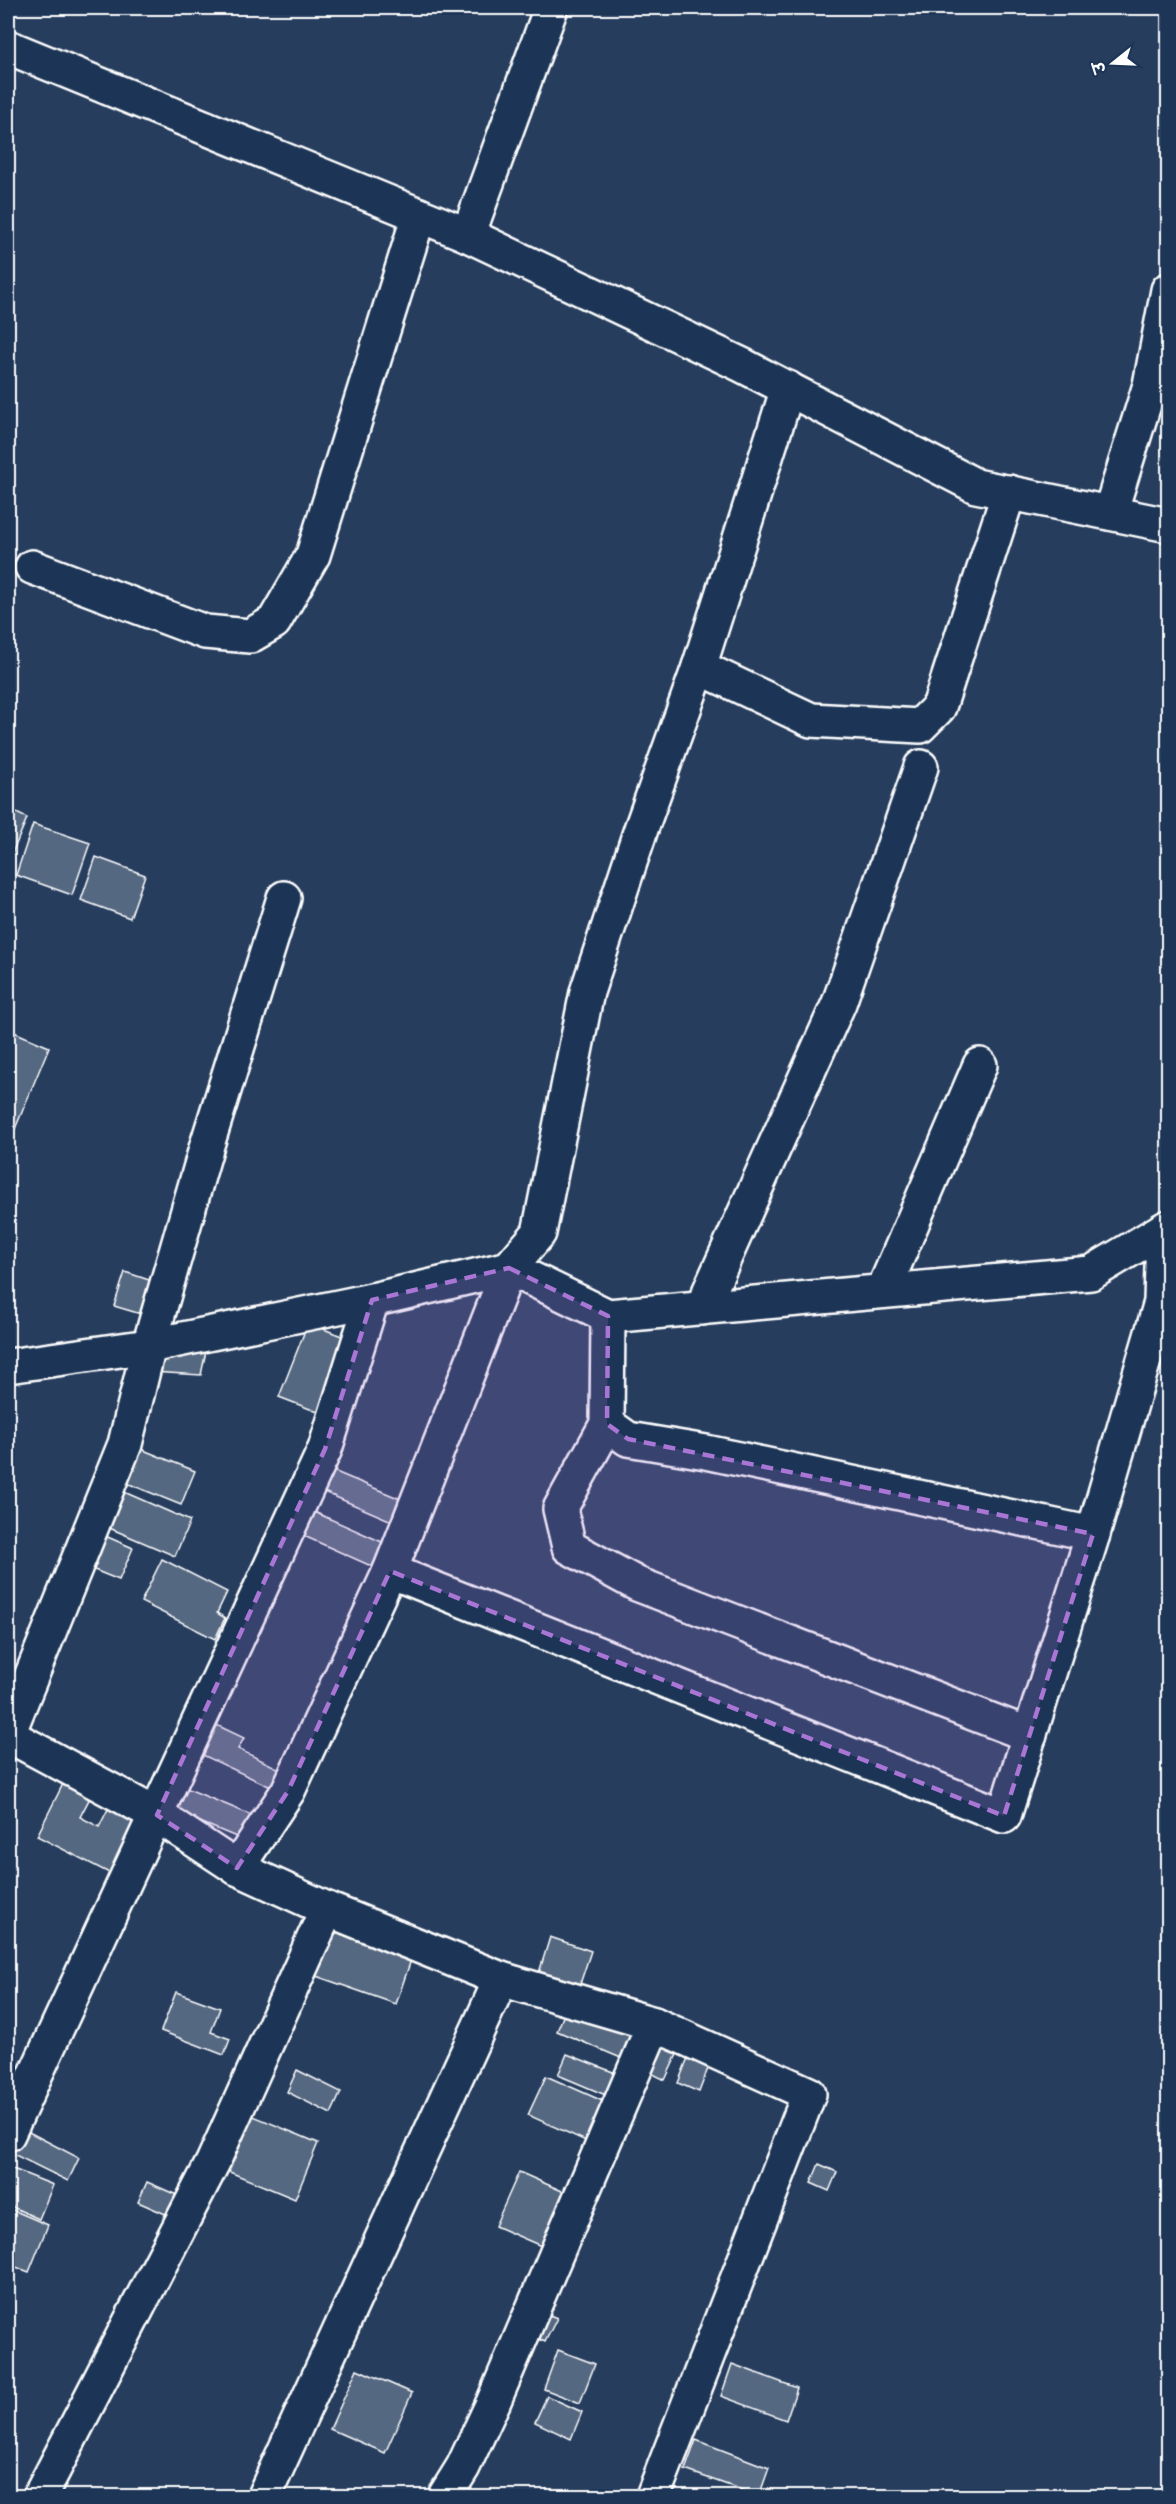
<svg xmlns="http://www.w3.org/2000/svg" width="1176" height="2504" viewBox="0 0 1176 2504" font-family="'Patrick Hand','Playpen Sans Deva',sans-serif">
  <rect width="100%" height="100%" fill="#263d5e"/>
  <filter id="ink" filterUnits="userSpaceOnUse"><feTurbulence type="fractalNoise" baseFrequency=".0167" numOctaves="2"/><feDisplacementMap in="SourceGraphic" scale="12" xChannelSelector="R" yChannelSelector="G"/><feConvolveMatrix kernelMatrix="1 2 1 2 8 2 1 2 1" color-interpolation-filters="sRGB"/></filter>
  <g filter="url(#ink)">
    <g fill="#556781" stroke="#fff" stroke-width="1.5">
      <polygon points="8,809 27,818 8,863"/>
      <polygon points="33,824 90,843 72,895 16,875"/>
      <polygon points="96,857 145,875 130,918 81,900"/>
      <polygon points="8,880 15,883 8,902"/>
      <polygon points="14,1032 49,1047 10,1141 8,1140 8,1046"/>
      <polygon points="125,1272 152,1281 141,1314 114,1306"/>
      <polygon points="308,1323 352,1340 323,1414 279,1397"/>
      <polygon points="207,1346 201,1375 151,1372 155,1351"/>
      <polygon points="131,1445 195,1471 181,1505 117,1479"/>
      <polygon points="319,1465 410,1503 401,1525 310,1486"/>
      <polygon points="115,1488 190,1521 175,1556 100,1524"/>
      <polygon points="303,1507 391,1546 380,1570 293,1531"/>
      <polygon points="96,1532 133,1548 119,1580 82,1565"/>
      <polygon points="162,1559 227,1592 217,1613 225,1618 215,1639 141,1602"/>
      <polygon points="206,1720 244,1738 238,1749 284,1771 275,1789 192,1750"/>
      <polygon points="68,1774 95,1788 80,1817 99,1827 113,1799 145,1816 115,1876 37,1836"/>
      <polygon points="181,1786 256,1817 246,1841 171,1810"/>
      <polygon points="335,1921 415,1948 396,2004 316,1976"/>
      <polygon points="550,1937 591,1951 578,1990 538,1976"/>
      <polygon points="176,1992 220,2008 211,2032 230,2039 224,2055 161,2031"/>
      <polygon points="570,2000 642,2031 628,2061 557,2031"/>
      <polygon points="661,2041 679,2050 665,2080 647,2071"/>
      <polygon points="691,2050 712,2058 699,2092 678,2083"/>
      <polygon points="567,2054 618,2074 608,2096 558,2075"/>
      <polygon points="297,2070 341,2092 331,2114 287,2092"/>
      <polygon points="546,2076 614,2106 597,2146 528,2115"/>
      <polygon points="244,2112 318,2143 295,2199 220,2168"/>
      <polygon points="21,2128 79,2158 68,2181 9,2152"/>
      <polygon points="819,2164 837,2172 829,2191 811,2183"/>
      <polygon points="8,2167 53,2185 39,2219 8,2205"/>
      <polygon points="519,2172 578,2198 555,2252 495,2226"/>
      <polygon points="147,2182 188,2200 179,2220 138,2202"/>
      <polygon points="8,2208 48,2225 29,2272 8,2264"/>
      <polygon points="542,2312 557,2318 545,2342 531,2335"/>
      <polygon points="558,2350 595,2364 580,2403 544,2389"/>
      <polygon points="732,2364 797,2388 786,2420 721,2396"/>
      <polygon points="357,2369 412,2393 385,2453 330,2429"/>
      <polygon points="547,2396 582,2412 571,2439 535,2422"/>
      <polygon points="696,2440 769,2468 759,2496 685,2470"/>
    </g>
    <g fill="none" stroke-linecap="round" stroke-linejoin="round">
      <defs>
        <g id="minor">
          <polyline points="8,47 468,235 742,365 976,486 1168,525"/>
          <polyline points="468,235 551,8"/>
          <polyline points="1110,513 1150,385 1168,290"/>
          <polyline points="32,567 205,632 250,636 274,622 313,555 419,215"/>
          <polyline points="699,667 811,720 920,726 939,707 1009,492"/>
          <polyline points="883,1291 980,1065"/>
          <polyline points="702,1308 839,1003 921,767"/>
          <polyline points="608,1316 607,1424 560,1509 569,1547 637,1584 1030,1735"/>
          <polyline points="8,1366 149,1346 372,1300 509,1268 608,1316 1091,1273 1168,1227"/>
          <polyline points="607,1424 628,1439 706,1452 1093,1534"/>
          <polyline points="390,1571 1004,1816 1093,1534 1161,1302 1163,1230"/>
          <polyline points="8,1734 125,1444 149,1346 207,1145 284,898"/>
          <polyline points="8,1735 157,1815 237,1868 327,1909 501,1979 654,2024 809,2094 653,2496"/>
          <polyline points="237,1868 288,1791 390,1571 509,1268 539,1233 587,992 641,829 699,667 788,388"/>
          <polyline points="8,2134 325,1449 372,1300"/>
          <polyline points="40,2496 213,2162 327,1909"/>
          <polyline points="264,2496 501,1979"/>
          <polyline points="445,2496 463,2467 493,2403 654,2024"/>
        </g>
      </defs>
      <use href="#minor" stroke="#fff" stroke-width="38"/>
      <use href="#minor" stroke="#1d3557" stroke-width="33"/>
    </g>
  </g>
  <path fill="#a976d5" fill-opacity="0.2" stroke="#a976d5" stroke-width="4.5" stroke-dasharray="12 8" stroke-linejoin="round" d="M 509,1268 L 608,1316 L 607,1424 L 628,1439 L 1093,1534 L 1004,1816 L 390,1571 L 288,1791 L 237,1868 L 157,1815 L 325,1449 L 372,1300 Z"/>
  <rect width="1176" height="2504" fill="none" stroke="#1d3557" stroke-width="30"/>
  <rect x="15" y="15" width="1146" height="2474" fill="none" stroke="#fff" stroke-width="2" filter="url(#ink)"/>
  <g transform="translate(1113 63) rotate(252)" stroke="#1d3557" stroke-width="4.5" paint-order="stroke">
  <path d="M0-4.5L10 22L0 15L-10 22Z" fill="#ffffff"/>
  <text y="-9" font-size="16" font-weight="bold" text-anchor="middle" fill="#ffffff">उ</text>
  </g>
</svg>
